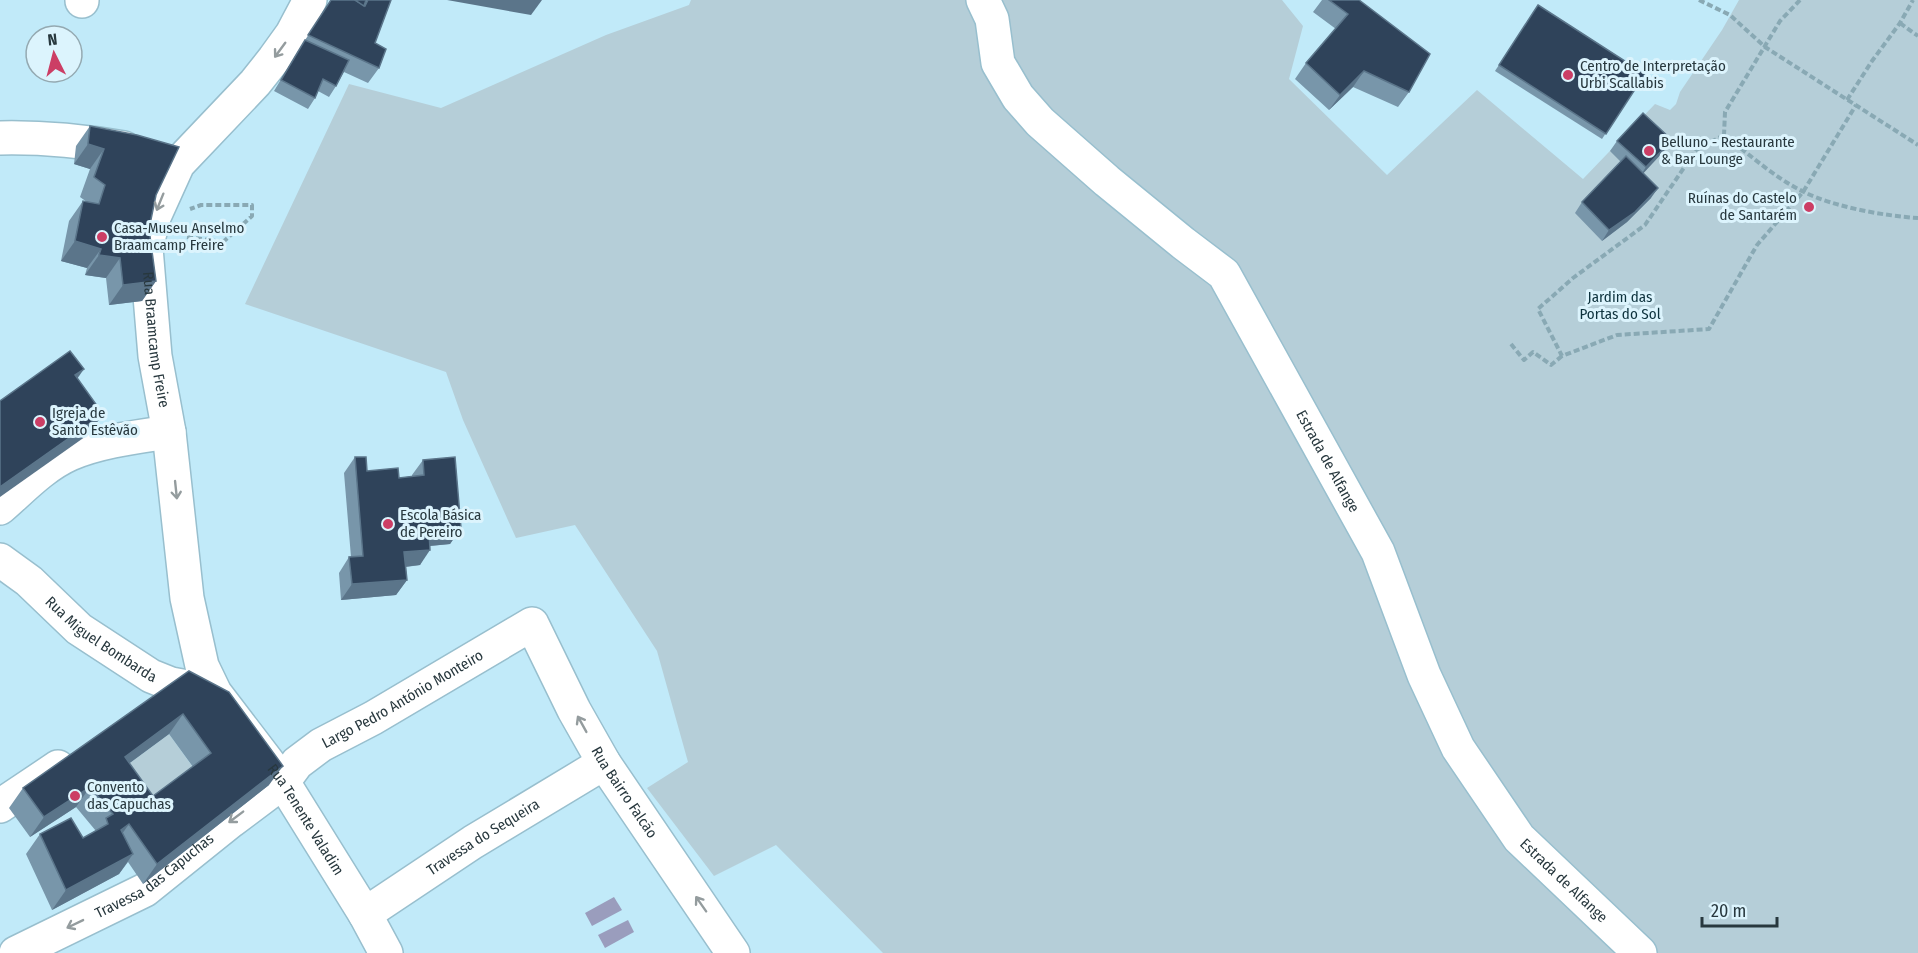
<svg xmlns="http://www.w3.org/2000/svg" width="1918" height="953" viewBox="0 0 1918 953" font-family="'Fira Sans Condensed',sans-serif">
  <rect width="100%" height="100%" fill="#c1eaf9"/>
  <g fill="#b5ced8">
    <polygon points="691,0 1282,0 1303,26 1289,79 1387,175 1477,90 1583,179 1655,104 1670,110 1676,104 1680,92 1722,30 1739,0 1918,0 1918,953 883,953 776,845 714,876 647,788 688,762 657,651 575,525 516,538 463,420 446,372 245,304 349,84 441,108 606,35 689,5"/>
    <polygon points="169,734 197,773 139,816 111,777"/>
  </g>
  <g fill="#9a9dbd">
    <polygon points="614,897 622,910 592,926 585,913"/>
    <polygon points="628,920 634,932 605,948 598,935"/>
  </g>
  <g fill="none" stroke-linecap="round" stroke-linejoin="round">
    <defs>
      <g id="minor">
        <polyline points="82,0 82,1"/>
        <path id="s1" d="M 310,0 L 292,34 L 274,59 L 255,83 L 178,164 L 154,217 L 146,248 L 155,356 L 169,432 L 187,598 L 202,666 L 215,693 L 283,782 L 365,914 L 386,953"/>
        <path id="s2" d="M 983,0 L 992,19 L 998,63 L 1018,97 L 1040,122 L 1107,181 L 1183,243 L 1224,274 L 1378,552 L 1424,675 L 1458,748 L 1519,838 L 1640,953"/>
        <path d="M 0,138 C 42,137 82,141 124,148"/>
        <path d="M 0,508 C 22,489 43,466 70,454 C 101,441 136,437 169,432"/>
        <path id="s3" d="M 0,560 L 29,581 L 79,629 L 151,676 L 171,684 L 214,692"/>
        <polyline points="0,806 58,767"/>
        <path id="s4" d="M 365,914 L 473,842 L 604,763"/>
        <path id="s5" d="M 16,953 L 145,890 L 231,821 L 283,782 L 297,763 L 321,745 L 373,718 L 532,624 L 574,710 L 604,763 L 733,953"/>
      </g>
    </defs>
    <use href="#minor" stroke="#98bfce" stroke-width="36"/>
    <g stroke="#89a9b4" stroke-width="4" stroke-dasharray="6 3" stroke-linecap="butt">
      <polyline points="1699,0 1730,15 1765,47 1918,145"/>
      <path d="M 1800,0 L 1780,21 L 1725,112 L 1724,135 C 1750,155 1775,178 1804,192 C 1834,207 1885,216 1918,218"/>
      <polyline points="1900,23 1918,36"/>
      <polyline points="1847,100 1872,61 1900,23 1913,0"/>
      <polyline points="1724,135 1696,150 1645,225 1573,278 1538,309 1562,356 1617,335 1709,329 1757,245 1803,192 1856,105"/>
      <polyline points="187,237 223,242 252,216 252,205 201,205 190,209"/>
      <polyline points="1511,344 1524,360 1533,352 1551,365 1562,356"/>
    </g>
    <use href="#minor" stroke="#fff" stroke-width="33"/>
  </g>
  <g fill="#7896aa" fill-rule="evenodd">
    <polygon points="331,0 391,0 375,43 379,68 368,83 344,72 336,86 329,97 318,91 315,98 308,109 274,91 298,51"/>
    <polygon points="1322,0 1359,0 1409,92 1398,107 1353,87 1329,110 1295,79 1306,63 1336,29 1313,12"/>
    <polygon points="1538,5 1645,74 1602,139 1495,71"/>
    <polygon points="90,126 156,195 149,229 156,281 142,301 109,305 106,278 85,275 87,268 61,261 69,221 83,201 87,202 80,197 90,169 74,164 76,146"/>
    <polygon points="1617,141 1664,151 1643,173 1651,198 1627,222 1602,241 1575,213 1582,202 1621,162 1610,151"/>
    <polygon points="355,457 367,471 399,478 412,476 412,475 423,460 461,528 450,544 430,546 420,565 406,567 407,580 396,595 341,600 339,573 349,557 351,557 344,473"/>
    <path d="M 189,671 L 269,785 L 143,884 L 128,862 L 119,874 L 52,910 L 26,854 L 40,834 L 83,838 L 96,831 L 76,807 L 30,837 L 9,808 L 23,788 ZM 169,734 L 193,767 L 153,796 L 129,763 Z"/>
  </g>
  <g fill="#5b758a">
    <polygon points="447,0 542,0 531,15"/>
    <polygon points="1364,71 1353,87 1329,110 1340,95"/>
    <polygon points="1672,140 1664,151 1639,178 1646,167"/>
    <polygon points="88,144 104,149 90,169 74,164"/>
    <polygon points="1658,188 1651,198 1627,222 1602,241 1609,230"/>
    <polygon points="75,241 101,249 87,268 61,261"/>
    <polygon points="99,255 120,258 106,278 85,275"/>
    <polygon points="156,281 142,301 109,305 123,285"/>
    <polygon points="84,369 70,389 75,375"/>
    <polygon points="103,414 89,434 0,497 0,487"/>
    <polygon points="461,528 450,544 418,547 429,531"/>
    <polygon points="430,550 420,565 394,568 404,552"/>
    <polygon points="407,580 396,595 341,600 352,584"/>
    <polygon points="183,714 169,734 111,777 125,757"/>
    <polygon points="283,766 269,785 143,884 157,864"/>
    <polygon points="90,787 76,807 30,837 44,817"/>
    <polygon points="129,824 115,844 121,830"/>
    <polygon points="133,854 119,874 52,910 66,890"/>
  </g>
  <g fill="#2f435a" stroke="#5b758a" stroke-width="1.5" fill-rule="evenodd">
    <polygon points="331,0 355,0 365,6 368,0 391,0 375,43 386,49 379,68 308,35"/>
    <polygon points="355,0 366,0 364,6"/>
    <polygon points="1329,0 1359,0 1430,54 1409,92 1364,71 1340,95 1306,63 1348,14"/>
    <polygon points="1538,5 1645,74 1606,134 1499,65"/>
    <polygon points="305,40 349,60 336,86 323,79 315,98 281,80"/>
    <polygon points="1643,113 1672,140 1646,167 1617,141"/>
    <polygon points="90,126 137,135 179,147 156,195 149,229 156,281 123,285 120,258 99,255 101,249 75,241 83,201 99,204 105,185 94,177 104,149 88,144"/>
    <polygon points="1626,156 1658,188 1635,212 1609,230 1582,202"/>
    <polygon points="70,351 84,369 75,375 103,414 0,487 0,401"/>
    <polygon points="355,457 366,457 367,471 398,468 399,478 424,475 423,460 455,457 461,528 429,531 430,550 404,552 407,580 352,584 349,557 363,556"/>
    <path d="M 189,671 L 229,692 L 283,766 L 157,864 L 129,824 L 121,830 L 133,854 L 66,890 L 40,834 L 71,818 L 83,838 L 108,824 L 106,818 L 113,814 L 90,787 L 44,817 L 23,788 ZM 183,714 L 211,753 L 153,796 L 125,757 Z"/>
  </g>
  <defs><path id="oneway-shaft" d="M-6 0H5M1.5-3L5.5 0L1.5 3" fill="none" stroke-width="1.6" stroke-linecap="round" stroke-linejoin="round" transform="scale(1.5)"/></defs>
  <g stroke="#949c9e">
    <use href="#oneway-shaft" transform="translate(280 50) rotate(126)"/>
    <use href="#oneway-shaft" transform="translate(160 202) rotate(112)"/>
    <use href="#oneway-shaft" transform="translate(176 490) rotate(84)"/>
    <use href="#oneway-shaft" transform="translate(582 724) rotate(-119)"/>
    <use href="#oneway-shaft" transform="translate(236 817) rotate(143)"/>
    <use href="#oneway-shaft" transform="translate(701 904) rotate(-125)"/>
    <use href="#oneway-shaft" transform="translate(75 924) rotate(154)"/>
  </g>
  <g fill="#cc3e65" stroke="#dcf4fd" stroke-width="2">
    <circle cx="1568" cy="75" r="6"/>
    <circle cx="1649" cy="151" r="6"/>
    <circle cx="1809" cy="207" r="6"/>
    <circle cx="102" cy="237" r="6"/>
    <circle cx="40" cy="422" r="6"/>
    <circle cx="388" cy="524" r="6"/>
    <circle cx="75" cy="796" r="6"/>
  </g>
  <g text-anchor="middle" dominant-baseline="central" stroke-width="6" stroke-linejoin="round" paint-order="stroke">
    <g font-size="15" fill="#28383e" stroke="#dcf4fd" text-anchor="start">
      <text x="1580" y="66">Centro de Interpretação<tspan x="1580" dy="17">Urbi Scallabis</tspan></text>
      <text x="1661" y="142">Belluno - Restaurante<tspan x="1661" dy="17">&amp; Bar Lounge</tspan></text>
      <text x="1797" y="198" text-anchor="end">Ruínas do Castelo<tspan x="1797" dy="17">de Santarém</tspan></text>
      <text x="114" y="228">Casa-Museu Anselmo<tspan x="114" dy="17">Braamcamp Freire</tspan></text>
      <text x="52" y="413">Igreja de<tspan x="52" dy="17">Santo Estêvão</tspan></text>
      <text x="400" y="515">Escola Básica<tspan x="400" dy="17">de Pereiro</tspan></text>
      <text x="87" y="787">Convento<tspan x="87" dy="17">das Capuchas</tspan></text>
    </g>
    <g font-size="15" fill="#0d323d" stroke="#dcf4fd">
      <text x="1620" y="297">Jardim das<tspan x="1620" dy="17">Portas do Sol</tspan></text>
    </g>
    <g font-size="15" fill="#28383e" stroke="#dcf4fd">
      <text stroke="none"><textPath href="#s1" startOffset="394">Rua Braamcamp Freire</textPath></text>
      <text stroke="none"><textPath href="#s2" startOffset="591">Estrada de Alfange</textPath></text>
      <text stroke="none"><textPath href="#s3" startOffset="129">Rua Miguel Bombarda</textPath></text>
      <text stroke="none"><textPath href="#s5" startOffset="466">Largo Pedro António Monteiro</textPath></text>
      <text stroke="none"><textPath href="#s5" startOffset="808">Rua Bairro Falcão</textPath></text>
      <text stroke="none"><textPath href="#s1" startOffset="910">Rua Tenente Valadim</textPath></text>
      <text stroke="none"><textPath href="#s4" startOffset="141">Travessa do Sequeira</textPath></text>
      <text stroke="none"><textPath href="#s5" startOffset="159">Travessa das Capuchas</textPath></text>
      <text stroke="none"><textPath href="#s2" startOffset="1077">Estrada de Alfange</textPath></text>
    </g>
  </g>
  <g transform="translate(54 54) rotate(354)"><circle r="28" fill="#dcf4fd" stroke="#94a9b1" stroke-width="1.5"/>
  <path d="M0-4.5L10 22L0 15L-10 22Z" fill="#cc3e65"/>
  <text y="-9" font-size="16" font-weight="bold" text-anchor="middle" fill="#28383e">N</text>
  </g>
  <path d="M1702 917v9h75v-9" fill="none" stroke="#28383e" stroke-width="3"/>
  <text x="1711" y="917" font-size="18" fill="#28383e" stroke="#dcf4fd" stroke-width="4.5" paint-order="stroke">20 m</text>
</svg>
